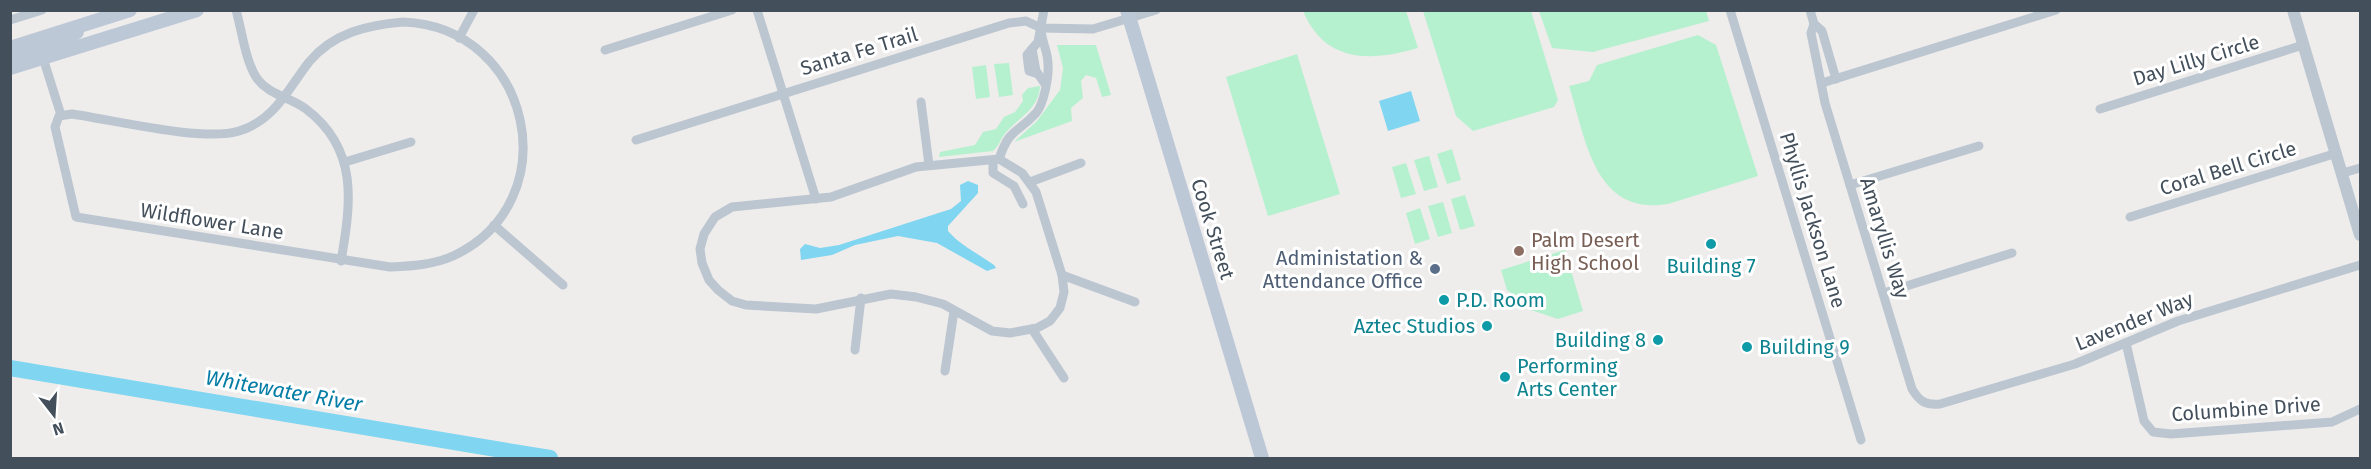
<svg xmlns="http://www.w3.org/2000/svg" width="2371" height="469" viewBox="0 0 2371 469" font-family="'Fira Sans',sans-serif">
  <rect width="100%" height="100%" fill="#efecec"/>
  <g fill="#b6f1cf">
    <path d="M 1303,11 L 1406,11 L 1418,48 C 1370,62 1325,63 1303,11 Z"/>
    <polygon points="1423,11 1531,11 1558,100 1554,107 1473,131 1456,116"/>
    <polygon points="1539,11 1706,11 1709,21 1593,52 1552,48"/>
    <path d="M 1698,35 L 1716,45 L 1758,176 L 1668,204 C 1594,216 1586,139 1569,86 L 1589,81 L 1597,65 Z"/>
    <polygon points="1057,45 1096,45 1111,95 1102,97 1096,78 1086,75 1081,81 1083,98 1071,108 1072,121 1014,142 1037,121 1060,90 1063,68"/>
    <polygon points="1297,54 1340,194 1268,216 1226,77"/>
    <polygon points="1009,63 1013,95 999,97 994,64"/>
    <polygon points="986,65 990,97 976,99 972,67"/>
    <path d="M 1040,86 C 1039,110 1017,118 1004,135 C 1000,140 999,146 993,151 L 939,157 L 940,152 L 975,145 L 983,132 L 996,129 L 1004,117 L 1015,112 L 1023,101 L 1022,95 L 1028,88 Z"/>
    <polygon points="1452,149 1461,180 1447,184 1437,154"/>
    <polygon points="1429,156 1438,187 1424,191 1414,160"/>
    <polygon points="1406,163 1416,194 1401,198 1392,167"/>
    <polygon points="1465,195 1475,226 1460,230 1451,199"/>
    <polygon points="1443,202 1452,233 1438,237 1428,206"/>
    <polygon points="1420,208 1430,239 1415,244 1406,213"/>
    <polygon points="1565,250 1583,311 1558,319 1531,310 1507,290 1501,270"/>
  </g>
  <g fill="#80d5f1">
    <polygon points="1411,91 1420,121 1388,131 1379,101"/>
    <path d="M 968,181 L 978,185 L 978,193 L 948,226 L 948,231 C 961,246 979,254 994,265 L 996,268 L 987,271 L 937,243 L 898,236 L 855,245 L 832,255 L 801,260 L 800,249 L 805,244 L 820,248 L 839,245 L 951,209 L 961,201 L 960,185 Z"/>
  </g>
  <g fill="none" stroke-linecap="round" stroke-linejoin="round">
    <polyline stroke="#80d5f1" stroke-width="16" points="10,368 550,458"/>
    <g stroke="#bbc6d0" stroke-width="9">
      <path d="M 236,10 C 242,31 245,59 256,77 C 268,95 290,97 306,109 C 359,149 351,203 341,261"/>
      <polyline points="757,10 816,199"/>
      <polyline points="1044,10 1038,42 1032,49 1036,71 1045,84"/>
      <polyline points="1730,10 1861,440"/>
      <polyline points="1810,10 1814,24 1822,31 1836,79"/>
      <polyline points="10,20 42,10"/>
      <path d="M 403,22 C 533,27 569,202 453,256 C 433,265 411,266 390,267 L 76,217 L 55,127 L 59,116 L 72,114 C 114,120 202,142 239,131 C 275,120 288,89 309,62 C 333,33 367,25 403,22 Z"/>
      <path d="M 1814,24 L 1811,33 L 1825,103 L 1912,389 C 1920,402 1925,405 1940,404 L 2075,364 L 2178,321 L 2360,265"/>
      <polyline points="459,38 474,10"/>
      <polyline points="1032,49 1027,55 1029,71 1038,74"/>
      <polyline points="605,50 732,10"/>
      <polyline points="43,58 61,115"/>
      <polyline points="1822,83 2056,10"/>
      <polyline points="921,102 929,165"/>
      <polyline points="2100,109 2303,45"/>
      <polyline points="636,140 1009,23 1026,21 1041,28 1093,29 1156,10"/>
      <polygon points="999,159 1022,173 1036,192 1062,275 1064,292 1060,308 1050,321 1037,328 1010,333 992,331 943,304 916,297 891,294 816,309 746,305 732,301 718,290 709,280 702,263 700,249 704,234 715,217 732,207 831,197 916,167"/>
      <path d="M 999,159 C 1010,127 1016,135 1036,113 C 1044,104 1049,76 1048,64 C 1048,51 1041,41 1041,28"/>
      <polyline points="993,160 993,173 1014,186 1023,204"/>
      <polyline points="345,162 411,142"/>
      <polyline points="2343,173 2360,168"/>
      <polyline points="1030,182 1081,163"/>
      <polyline points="1850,185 1979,146"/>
      <polyline points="2130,217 2337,153"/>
      <polyline points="494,225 563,285"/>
      <polyline points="1062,275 1135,302"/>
      <polyline points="1884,293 2012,253"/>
      <polyline points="1032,329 1064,378"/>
      <polyline points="2126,343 2144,421 2153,432 2171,434 2332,422 2360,409"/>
      <polyline points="855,350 861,298"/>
      <polyline points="945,371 954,311"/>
    </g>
    <polyline stroke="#bbc6d0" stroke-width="12" points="2293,10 2360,235"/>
    <g stroke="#bdc8d7" stroke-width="14">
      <polyline points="1127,10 1262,458"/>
      <polyline points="10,48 130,10"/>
      <polyline points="10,58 58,44 77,32"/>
      <polyline points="10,68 197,10"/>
    </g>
  </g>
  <g fill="#0f9aa8" stroke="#fff" stroke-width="2">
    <circle cx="1711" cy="244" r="6"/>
    <circle cx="1444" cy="300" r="6"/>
    <circle cx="1487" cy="326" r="6"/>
    <circle cx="1658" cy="340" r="6"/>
    <circle cx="1747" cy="347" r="6"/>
    <circle cx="1505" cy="377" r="6"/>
  </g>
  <circle fill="#8d6e63" stroke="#fff" stroke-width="2" cx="1519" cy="251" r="6"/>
  <circle fill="#5c6f8a" stroke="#fff" stroke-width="2" cx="1435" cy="269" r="6"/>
  <g text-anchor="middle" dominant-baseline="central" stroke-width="6" stroke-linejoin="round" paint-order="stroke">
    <g font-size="20" fill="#434f5b" stroke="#fff">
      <text transform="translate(859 51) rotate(-17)">Santa Fe Trail</text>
      <text transform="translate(2196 60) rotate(-17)">Day Lilly Circle</text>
      <text transform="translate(2228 168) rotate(-17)">Coral Bell Circle</text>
      <text transform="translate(1813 220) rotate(73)">Phyllis Jackson Lane</text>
      <text transform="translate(212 221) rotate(9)">Wildflower Lane</text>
      <text transform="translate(1213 229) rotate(73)">Cook Street</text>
      <text transform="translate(1885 238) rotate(73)">Amaryllis Way</text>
      <text transform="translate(2134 321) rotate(-22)">Lavender Way</text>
      <text transform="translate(2246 409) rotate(-4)">Columbine Drive</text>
    </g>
    <g font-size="20" fill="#785e54" stroke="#fff" text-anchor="start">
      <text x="1531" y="240">Palm Desert<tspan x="1531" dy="23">High School</tspan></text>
    </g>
    <g font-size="20" fill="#4e5e75" stroke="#fff" text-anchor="end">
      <text x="1423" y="258">Administation &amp;<tspan x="1423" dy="23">Attendance Office</tspan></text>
    </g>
    <g font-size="20" fill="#0d838f" stroke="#fff" text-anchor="start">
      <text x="1711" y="266" text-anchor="middle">Building 7</text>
      <text x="1456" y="300">P.D. Room</text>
      <text x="1475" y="326" text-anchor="end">Aztec Studios</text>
      <text x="1646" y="340" text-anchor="end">Building 8</text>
      <text x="1759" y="347">Building 9</text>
      <text x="1517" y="366">Performing<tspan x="1517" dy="23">Arts Center</tspan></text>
    </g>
    <g font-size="21" font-style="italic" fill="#047da6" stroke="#fff">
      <text transform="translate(284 391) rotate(10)">Whitewater River</text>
    </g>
  </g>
  <rect width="2371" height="469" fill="none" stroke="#434f5b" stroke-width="24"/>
  <g transform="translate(54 415) rotate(163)" stroke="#ffffff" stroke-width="4.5" paint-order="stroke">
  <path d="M0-4.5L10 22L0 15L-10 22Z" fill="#434f5b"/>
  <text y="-9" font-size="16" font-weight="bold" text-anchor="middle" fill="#434f5b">N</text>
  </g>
</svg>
